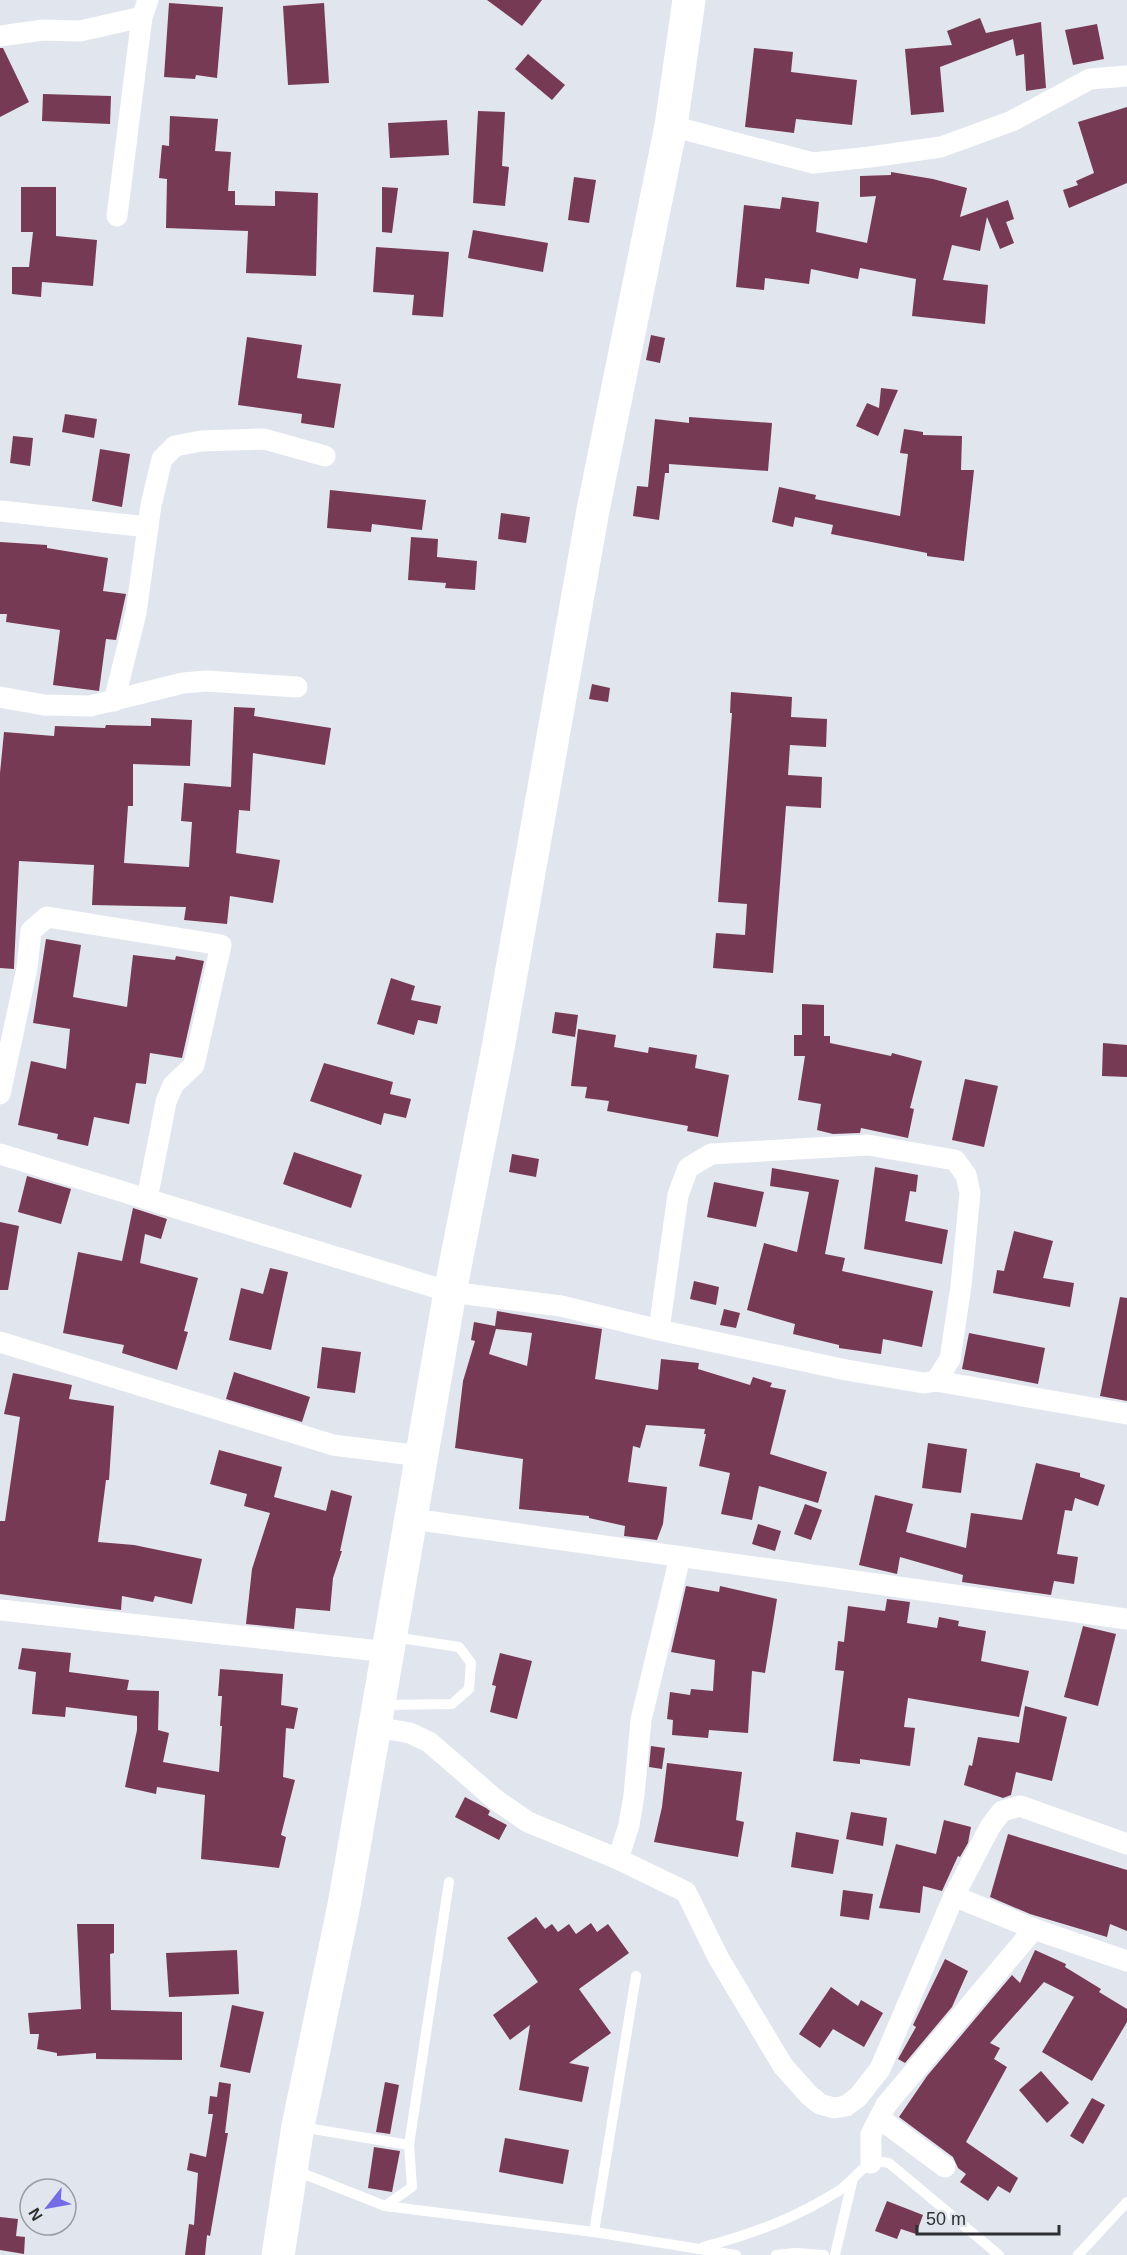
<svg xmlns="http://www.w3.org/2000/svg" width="1127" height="2255" viewBox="0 0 1127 2255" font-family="Helvetica,sans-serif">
  <rect width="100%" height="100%" fill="#e1e5ee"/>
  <g fill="#773a54" fill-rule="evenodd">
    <polygon points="487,0 542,0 522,26"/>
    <polygon points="169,3 223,7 217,78 196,75 195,79 164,77"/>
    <polygon points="324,3 329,83 288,85 283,6"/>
    <polygon points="980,18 986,33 1041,22 1046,88 1026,91 1024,54 1016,56 1013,39 940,67 944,112 911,115 905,49 952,45 947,31"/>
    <polygon points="1097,24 1104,59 1073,65 1065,30"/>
    <polygon points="0,48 3,48 29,102 0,117"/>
    <polygon points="754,48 793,52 791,72 857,80 852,125 796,119 794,133 745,127"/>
    <polygon points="528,54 565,85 552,100 515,69"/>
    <polygon points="43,94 111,96 110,124 42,121"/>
    <polygon points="1127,107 1127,183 1069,208 1063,190 1078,185 1076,181 1094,173 1078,122"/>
    <polygon points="478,111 505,112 502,166 509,167 505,206 473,203"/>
    <polygon points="170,116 218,119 215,151 231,152 228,191 235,191 235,205 275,206 275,191 318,193 316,276 246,273 248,231 166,228 167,179 159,178 162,145 169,146"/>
    <polygon points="447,120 449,155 390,158 388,123"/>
    <polygon points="891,172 933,179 967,188 960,217 1008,200 1014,219 1006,222 1014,243 1000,249 987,217 980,251 952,245 943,280 988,285 985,324 912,316 916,279 860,268 858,279 811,269 809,284 765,278 764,290 736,287 744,205 780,209 782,197 819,202 816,232 867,243 876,196 860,197 860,176 891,175"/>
    <polygon points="574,177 596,180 589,223 568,220"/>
    <polygon points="21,187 56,187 56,236 97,240 93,286 42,282 41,297 12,294 12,267 29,267 33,232 21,232"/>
    <polygon points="382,187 398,188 392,233 382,232"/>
    <polygon points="473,230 548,243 543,272 468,258"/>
    <polygon points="376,247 449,252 443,317 412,315 414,295 373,292"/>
    <polygon points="651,335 665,338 660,363 646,360"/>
    <polygon points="247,337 302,345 297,378 341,384 334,428 301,423 302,414 238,405"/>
    <polygon points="881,388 898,390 878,436 856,426 867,403 879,408"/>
    <polygon points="65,414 97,419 94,438 62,432"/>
    <polygon points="689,417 772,423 768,471 669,464 669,473 665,473 659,520 633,516 637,486 648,487 655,419 689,423"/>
    <polygon points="904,429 923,432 923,435 962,436 961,470 974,470 964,561 927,556 927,553 831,534 833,525 795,517 793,527 772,522 779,487 816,495 815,499 900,516 908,454 900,453"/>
    <polygon points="13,436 33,438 30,466 10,463"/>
    <polygon points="100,449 130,454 122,507 92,501"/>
    <polygon points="330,490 426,500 422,530 372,524 371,532 327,528"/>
    <polygon points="501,513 530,517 526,543 498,539"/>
    <polygon points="411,537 438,539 437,557 477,561 475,590 445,588 446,583 408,580"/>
    <polygon points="0,542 47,545 47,548 108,558 103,591 126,594 116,640 106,639 99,691 53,685 60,630 6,622 7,614 0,614"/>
    <polygon points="592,684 610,688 608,702 589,699"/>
    <polygon points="731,692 792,697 791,717 827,719 826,747 790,745 788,775 822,777 821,808 786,806 773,973 713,968 716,933 745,935 747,904 718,902 732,713 730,713"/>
    <polygon points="234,707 255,708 254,716 331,728 325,765 253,753 250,811 239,810 236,853 280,860 273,903 230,896 227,924 184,920 186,907 92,905 94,865 19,861 14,966 14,969 0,968 0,773 4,732 54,736 55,726 105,728 106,725 151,726 151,718 192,720 190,766 133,764 133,806 128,806 124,863 189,867 192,822 181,821 184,783 231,787"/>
    <polygon points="46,939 81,945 73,997 127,1007 133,955 175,960 176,956 204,961 182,1058 150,1053 146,1084 136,1083 129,1124 94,1117 88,1146 57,1139 58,1134 18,1125 31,1061 66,1069 70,1029 33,1023"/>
    <polygon points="391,978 415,986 411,1000 441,1006 437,1024 418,1020 414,1035 377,1024"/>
    <polygon points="802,1004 824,1005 824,1036 830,1036 830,1043 891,1056 892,1053 922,1061 910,1108 914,1109 908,1138 861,1128 860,1133 833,1134 817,1130 821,1104 798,1100 805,1056 794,1056 794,1035 802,1035"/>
    <polygon points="555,1012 578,1015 575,1037 552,1033"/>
    <polygon points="578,1029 616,1035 614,1047 648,1053 649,1047 697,1055 695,1068 729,1075 718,1137 687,1131 688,1126 607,1111 609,1101 585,1098 587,1087 571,1086"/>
    <polygon points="1103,1043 1127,1045 1127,1077 1102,1076"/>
    <polygon points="324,1063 393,1082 390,1094 411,1099 406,1118 384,1113 381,1125 310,1101"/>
    <polygon points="965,1079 998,1086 984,1147 952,1140"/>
    <polygon points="294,1152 362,1175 351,1208 283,1184"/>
    <polygon points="512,1154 539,1159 536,1177 509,1172"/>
    <polygon points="875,1167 918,1175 916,1192 910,1191 905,1221 948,1230 942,1264 864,1249"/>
    <polygon points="772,1168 839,1180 825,1254 845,1258 842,1271 933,1291 922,1347 883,1339 881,1354 839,1348 839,1345 793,1334 795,1324 747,1310 764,1243 797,1252 809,1192 770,1186"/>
    <polygon points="27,1176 71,1189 61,1224 18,1212"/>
    <polygon points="714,1182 764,1192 756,1227 707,1217"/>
    <polygon points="133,1208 167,1219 161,1239 145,1234 140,1263 198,1278 184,1331 188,1332 177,1370 122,1353 124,1345 63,1333 78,1252 122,1261"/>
    <polygon points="0,1222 19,1226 8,1290 0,1290"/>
    <polygon points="1014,1231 1053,1241 1043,1278 1074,1283 1070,1307 993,1293 997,1270 1004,1271"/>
    <polygon points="270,1268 288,1272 271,1350 229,1340 241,1288 263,1294"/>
    <polygon points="694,1281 719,1287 716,1305 690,1299"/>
    <polygon points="1120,1297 1127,1298 1127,1401 1100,1396"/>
    <polygon points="724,1309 740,1313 736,1328 720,1325"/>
    <path d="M 497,1311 L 602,1329 L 595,1379 L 658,1390 L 661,1359 L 699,1363 L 698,1369 L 750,1385 L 753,1377 L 772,1383 L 770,1387 L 786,1390 L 770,1454 L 827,1472 L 818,1503 L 759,1486 L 752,1520 L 721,1514 L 730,1473 L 699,1466 L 706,1434 L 704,1434 L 705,1429 L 646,1425 L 640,1448 L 633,1446 L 628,1482 L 667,1487 L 663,1524 L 657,1540 L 624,1536 L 625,1526 L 589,1518 L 589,1516 L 519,1509 L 523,1459 L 455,1448 L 463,1381 L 475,1341 L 471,1340 L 474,1322 L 495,1326 ZM 496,1329 L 532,1333 L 527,1366 L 489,1354 Z"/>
    <polygon points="969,1333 1045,1348 1038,1384 962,1369"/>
    <polygon points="322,1347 361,1352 355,1393 317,1388"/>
    <polygon points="234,1372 310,1397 302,1422 226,1399"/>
    <polygon points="13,1373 72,1385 69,1399 114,1406 109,1480 106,1480 98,1542 134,1545 202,1559 192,1604 155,1596 153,1602 122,1596 121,1610 0,1594 0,1521 5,1521 20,1417 4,1414"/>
    <polygon points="928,1443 967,1449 961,1493 922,1488"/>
    <polygon points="219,1450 282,1467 274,1497 326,1511 331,1490 352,1496 340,1551 342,1551 333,1578 330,1611 296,1608 294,1629 246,1624 252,1569 270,1513 244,1506 247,1494 210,1484"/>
    <polygon points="1036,1463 1080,1473 1080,1477 1105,1485 1098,1506 1075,1498 1072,1511 1065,1510 1057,1554 1078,1557 1074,1584 1054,1581 1051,1595 962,1582 963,1575 900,1557 897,1574 859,1565 875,1495 913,1504 906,1532 966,1548 971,1513 1022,1520"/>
    <polygon points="805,1504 822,1510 811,1540 794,1534"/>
    <polygon points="758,1524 781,1531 775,1551 752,1544"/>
    <polygon points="686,1586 719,1592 720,1586 777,1599 765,1673 752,1671 748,1733 709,1730 708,1738 672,1735 673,1720 667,1719 670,1692 690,1695 691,1689 713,1691 715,1660 671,1652"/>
    <polygon points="887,1599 910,1602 907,1623 937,1628 939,1617 959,1621 958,1626 986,1631 981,1661 1029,1671 1019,1717 908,1698 904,1727 915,1728 910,1766 860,1759 860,1764 833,1761 844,1671 835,1670 838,1641 844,1642 848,1606 885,1611"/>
    <polygon points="1083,1626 1116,1634 1098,1706 1064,1697"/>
    <polygon points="22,1648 71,1653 69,1672 129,1680 127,1690 159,1691 158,1730 169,1733 163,1762 219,1772 222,1726 220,1726 222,1696 218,1696 220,1669 283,1674 281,1705 298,1708 294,1729 286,1728 283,1777 295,1780 281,1835 286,1837 279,1868 201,1859 205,1795 157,1787 156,1794 125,1787 137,1730 137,1716 66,1707 65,1717 32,1714 36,1672 18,1669"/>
    <polygon points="500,1653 532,1661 517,1719 490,1712 496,1686 492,1685"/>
    <polygon points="1025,1706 1067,1717 1052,1781 1016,1772 1011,1795 1003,1798 964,1785 969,1765 972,1766 978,1737 1019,1743"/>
    <polygon points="651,1746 665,1748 662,1769 649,1767"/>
    <polygon points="667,1763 742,1772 736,1820 744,1822 738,1857 654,1842 662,1807"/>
    <polygon points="465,1797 486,1808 490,1811 488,1815 507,1825 499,1840 455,1817"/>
    <polygon points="851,1812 887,1818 883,1846 846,1839"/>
    <polygon points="944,1820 971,1827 968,1843 960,1857 958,1856 942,1891 923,1886 920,1913 879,1908 896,1844 936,1854"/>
    <polygon points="796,1832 839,1840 833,1874 791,1867"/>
    <polygon points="1008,1834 1127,1870 1127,1931 1110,1924 1107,1937 1030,1914 990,1897"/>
    <polygon points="843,1890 873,1894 869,1920 840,1916"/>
    <polygon points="536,1917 545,1929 552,1924 558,1932 569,1924 576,1934 591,1923 597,1932 608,1924 629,1953 579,1989 611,2033 569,2063 589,2067 582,2102 519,2090 530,2025 510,2040 493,2015 538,1982 507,1938"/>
    <polygon points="77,1924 114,1924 114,1953 110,1954 111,2010 182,2012 182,2060 96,2059 96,2053 57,2056 57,2053 37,2049 39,2034 30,2034 28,2013 81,2009"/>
    <polygon points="237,1950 239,1994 169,1997 166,1953"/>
    <polygon points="1035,1950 1066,1964 1065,1967 1101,1989 1099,1992 1127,2009 1127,2022 1092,2081 1042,2052 1074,1997 1044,1982 990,2043 1000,2048 994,2059 1007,2067 966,2142 1018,2178 1010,2193 998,2186 988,2201 960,2182 966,2174 958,2168 953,2157 899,2117 927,2076 1012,1975 1020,1983"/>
    <polygon points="945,1959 968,1971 952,2007 905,2063 898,2059 916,2027 913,2025"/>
    <polygon points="831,1987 858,2006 861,2000 883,2013 864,2047 833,2029 820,2048 799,2034"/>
    <polygon points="232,2005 264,2012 250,2073 220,2067"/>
    <polygon points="1041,2071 1069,2103 1047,2123 1019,2090"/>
    <polygon points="219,2082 231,2084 225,2133 228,2133 210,2236 207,2235 205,2255 185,2255 189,2224 194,2225 198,2173 187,2170 190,2153 206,2157 213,2114 208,2114 210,2096 217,2097"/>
    <polygon points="385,2082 399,2085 390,2134 376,2132"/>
    <polygon points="1092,2098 1105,2105 1083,2144 1070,2136"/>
    <polygon points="505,2138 569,2150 563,2184 499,2172"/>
    <polygon points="374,2147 400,2151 392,2192 368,2188"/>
    <polygon points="887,2201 923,2215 916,2234 901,2229 897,2239 875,2231"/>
    <polygon points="0,2217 18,2219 16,2236 25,2237 24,2254 0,2250"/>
  </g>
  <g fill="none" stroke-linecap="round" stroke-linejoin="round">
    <g stroke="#fff" stroke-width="10">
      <polyline points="383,1705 452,1704 469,1689 471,1663 459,1647 394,1637"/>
      <polyline points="301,2127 409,2145"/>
      <polyline points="294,2170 385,2206 594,2232 736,2255"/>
      <polyline points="385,2206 412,2187 409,2145 449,1882"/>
      <polyline points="594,2232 636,1976"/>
      <path d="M 703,2247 C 753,2234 796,2218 840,2190 C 857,2178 865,2157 889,2163 L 999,2255"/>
      <polyline points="776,2255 795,2253 824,2255"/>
      <polyline points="835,2255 852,2182"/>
      <polyline points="1078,2255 1127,2202"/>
    </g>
    <g stroke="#fff" stroke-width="21">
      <polyline points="0,36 43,30 80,31 142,17 148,0"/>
      <polyline points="671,126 813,163 870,157 941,147 1012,121 1090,79 1127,76"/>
      <polyline points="117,216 142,17"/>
      <polyline points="0,511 148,527"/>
      <polyline points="0,697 44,705 90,706 183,683 206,681 297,687"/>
      <polyline points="114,701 136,613 151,505 162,459 175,446 201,441 264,439 325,456"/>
      <polyline points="0,1094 27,968 31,931 47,917 221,945 194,1065 173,1085 166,1102 147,1199"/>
      <polyline points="0,1154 450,1292 561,1306 659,1330 846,1370 924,1383 936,1381 950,1359 961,1286 970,1193 966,1175 955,1160 868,1145 711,1154 688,1168 678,1195 659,1330"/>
      <polyline points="0,1342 333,1445 421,1456"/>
      <polyline points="936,1381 1127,1414"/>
      <polyline points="412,1519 1127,1619"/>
      <polyline points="0,1610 389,1652"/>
      <polyline points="376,1727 410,1733 429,1742 496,1800 528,1822 618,1859 686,1892 719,1959 783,2066 809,2095 820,2104 834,2108 846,2106 858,2097 880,2069 954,1896 990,1827 1002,1811 1020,1806 1127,1844"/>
      <polyline points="618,1859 629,1825 634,1795 641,1720 680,1557"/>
      <polyline points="954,1896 1034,1929 1127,1961"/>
      <polyline points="879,2118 945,2167"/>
      <polyline points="871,2163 871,2134 886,2105 1034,1929"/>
    </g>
    <polyline stroke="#fff" stroke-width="33" points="278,2255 298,2126 344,1905 450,1292 498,1048 593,510 671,126 689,0"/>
  </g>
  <g transform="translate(48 2207) rotate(239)"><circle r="28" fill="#e1e5ee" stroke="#999ca3" stroke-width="1.5"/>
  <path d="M0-4.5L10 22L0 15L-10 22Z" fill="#736ce6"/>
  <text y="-9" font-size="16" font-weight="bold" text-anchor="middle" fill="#2e2f32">N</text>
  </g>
  <path d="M917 2225v9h142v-9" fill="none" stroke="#2e2f32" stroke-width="3"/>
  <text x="926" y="2225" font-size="18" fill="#2e2f32" stroke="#e1e5ee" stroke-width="4.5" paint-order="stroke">50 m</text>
</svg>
